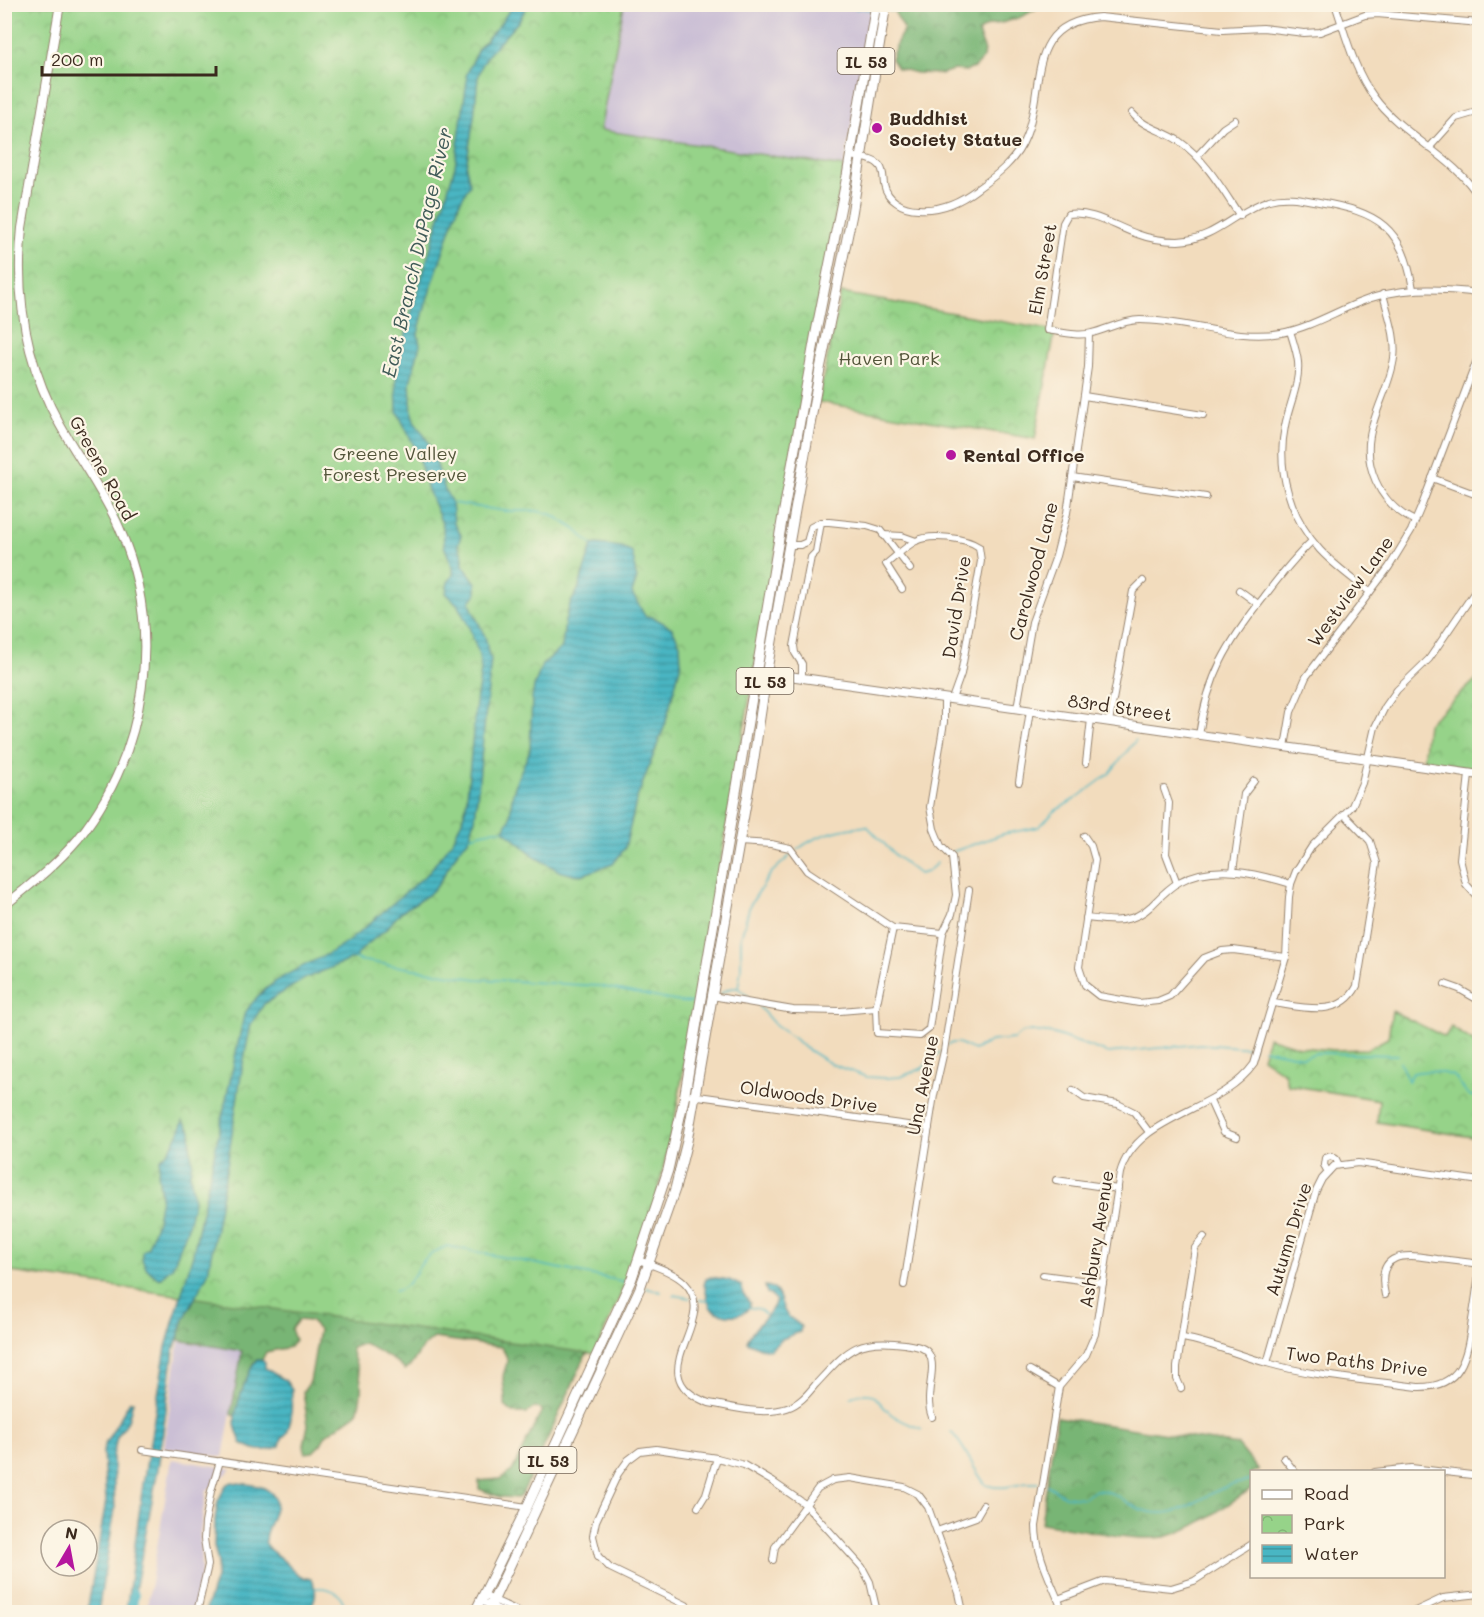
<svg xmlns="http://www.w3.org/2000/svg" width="1484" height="1617" viewBox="0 0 1484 1617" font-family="Mali,sans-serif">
  <defs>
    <pattern id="forest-crowns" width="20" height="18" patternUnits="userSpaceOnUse" patternTransform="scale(1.5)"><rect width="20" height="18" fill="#78b575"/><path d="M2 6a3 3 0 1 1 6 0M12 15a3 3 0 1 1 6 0" fill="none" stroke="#64935f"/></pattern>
    <pattern id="park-crowns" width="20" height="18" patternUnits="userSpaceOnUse" patternTransform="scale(1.5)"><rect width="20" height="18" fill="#96d389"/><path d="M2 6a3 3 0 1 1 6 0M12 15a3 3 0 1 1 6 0" fill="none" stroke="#82b576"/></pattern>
    <pattern id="water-rules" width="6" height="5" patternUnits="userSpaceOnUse" patternTransform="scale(1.5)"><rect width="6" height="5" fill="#49b6c3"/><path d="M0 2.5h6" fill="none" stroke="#3e949e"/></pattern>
  </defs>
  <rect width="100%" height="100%" fill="#fcf5e5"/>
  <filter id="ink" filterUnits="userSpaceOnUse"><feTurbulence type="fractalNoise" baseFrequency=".0167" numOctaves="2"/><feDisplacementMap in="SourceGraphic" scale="12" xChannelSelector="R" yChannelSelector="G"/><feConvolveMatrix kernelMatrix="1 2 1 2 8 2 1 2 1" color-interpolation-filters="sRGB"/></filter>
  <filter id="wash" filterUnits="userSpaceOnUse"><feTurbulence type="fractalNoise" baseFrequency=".008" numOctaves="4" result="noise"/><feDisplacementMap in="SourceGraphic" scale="24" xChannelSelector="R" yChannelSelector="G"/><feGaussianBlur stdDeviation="1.35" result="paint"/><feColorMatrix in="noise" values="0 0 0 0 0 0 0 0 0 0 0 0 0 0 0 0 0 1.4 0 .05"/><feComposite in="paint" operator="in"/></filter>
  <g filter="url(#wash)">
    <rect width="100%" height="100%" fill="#f2dcbd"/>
    <g fill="#cbbfd5">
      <polygon points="624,5 873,5 844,167 600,130"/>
      <polygon points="179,1341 242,1351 223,1457 164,1448"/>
      <polygon points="172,1459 232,1469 206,1491 200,1533 201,1573 197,1597 192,1612 146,1612"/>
    </g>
    <g fill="url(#forest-crowns)" stroke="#5a704a" stroke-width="1.5">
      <path d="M 897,5 L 897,4 L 1041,5 C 1031,13 1018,19 1005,22 C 994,25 986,24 978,33 L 984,48 L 983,58 L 974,68 L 966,71 L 953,70 L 941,74 L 916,73 L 897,68 L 891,59 L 897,42 L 904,29 L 895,13 Z"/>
      <path d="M 208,1273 L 590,1346 L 522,1494 L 518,1498 L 500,1497 L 479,1489 L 479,1481 L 500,1479 L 512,1471 L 542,1410 L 535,1407 L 527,1413 L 513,1413 L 505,1406 C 506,1396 504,1389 503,1380 C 502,1366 514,1365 501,1347 L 434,1338 L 422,1348 L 411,1365 L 405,1370 L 395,1361 L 364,1343 L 351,1348 C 353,1360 360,1371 361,1382 C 362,1392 360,1403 357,1413 L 326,1435 L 321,1444 L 313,1452 L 305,1453 L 304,1445 L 308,1425 L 303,1392 L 310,1382 L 319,1330 L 310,1321 L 298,1320 L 291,1329 L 295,1340 L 290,1347 L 266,1352 L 262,1360 L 257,1360 L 253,1363 L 235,1416 L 231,1414 L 242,1351 L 178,1340 L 184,1319 Z"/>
      <path d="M 1057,1417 L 1238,1445 L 1259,1471 L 1252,1472 L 1251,1489 C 1226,1505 1198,1528 1168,1536 C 1140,1544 1072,1527 1041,1523 Z"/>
    </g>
    <g fill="url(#park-crowns)" stroke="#687e54" stroke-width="1.5">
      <polygon points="5,5 624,5 600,130 844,167 675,1117 655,1204 629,1275 595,1354 5,1271"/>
      <polygon points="841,293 1055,331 1035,439 818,402"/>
      <polygon points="1479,677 1479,770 1423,762 1427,724"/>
      <polygon points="1392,1011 1445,1037 1451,1027 1479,1045 1479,1138 1377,1122 1379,1100 1288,1085 1284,1073 1262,1058 1268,1037 1300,1047 1334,1050 1367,1049 1388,1038"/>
    </g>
    <g fill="url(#water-rules)" stroke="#427070" stroke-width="1.5">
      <path d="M 513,5 L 528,5 L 518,22 L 488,55 L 482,65 L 478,78 L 474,117 L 466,167 L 470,184 L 459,204 L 426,303 L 418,334 L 420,345 L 410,383 L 412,414 L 415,423 L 426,438 L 433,453 L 445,490 L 452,503 L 454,523 L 461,535 L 458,545 L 463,556 L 463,565 L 476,583 L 476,595 L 470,601 C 472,614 482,626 486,640 C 488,647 486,652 491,659 L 475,819 L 469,839 L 460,848 L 437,886 L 428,895 L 401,912 L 385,930 L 364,947 L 355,958 L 306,978 L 264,1004 L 251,1024 L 242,1069 L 228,1160 L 208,1273 L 184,1319 L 174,1350 L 158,1469 L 131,1612 L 126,1612 L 143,1484 L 166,1347 L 193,1254 L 244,1015 C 268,973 312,967 349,941 L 429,872 L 453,840 L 462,820 L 466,806 L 476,702 L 481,670 L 479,655 L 469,627 L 457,604 L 446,593 L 448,582 L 453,575 L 453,568 L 444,546 L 443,526 L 428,490 L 415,448 L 397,411 L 396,376 L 409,320 L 455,166 L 467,80 L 466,76 L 478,49 L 500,24 Z"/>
      <path d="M 597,544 L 621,547 L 631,551 C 636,560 633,569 637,578 L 632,593 L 645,616 L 653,617 L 672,628 L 680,644 L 681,663 L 665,725 L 637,798 L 625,848 L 613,864 L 582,875 L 570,874 L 559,871 L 538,859 L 504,830 L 510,818 L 512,797 L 517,780 L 530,750 L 532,698 L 534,687 L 542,665 L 562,647 L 565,621 L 570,604 L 578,590 L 592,545 Z"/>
      <path d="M 183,1121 L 191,1131 L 190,1144 L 192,1162 L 190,1173 L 194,1201 L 187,1230 L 173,1266 L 159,1279 C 149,1271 141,1266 142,1252 L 148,1247 L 157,1221 L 161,1197 L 158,1172 L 160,1159 C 171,1151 179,1135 183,1121 Z"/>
      <path d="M 711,1277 L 729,1280 L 742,1286 L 743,1294 L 750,1303 C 747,1321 718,1316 711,1308 C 707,1302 707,1291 704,1285 L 706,1279 Z"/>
      <path d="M 765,1286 C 782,1287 779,1305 787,1315 C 791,1320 797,1321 801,1327 L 800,1332 L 782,1339 L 770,1350 L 760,1348 L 747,1342 C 751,1327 772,1316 776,1300 L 767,1293 Z"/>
      <path d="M 257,1360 L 262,1360 L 265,1363 L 265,1368 L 286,1381 L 292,1390 L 291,1419 L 287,1433 L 282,1438 L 280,1446 C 265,1453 255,1451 241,1443 C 239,1436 234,1427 235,1419 C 235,1408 249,1367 257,1360 Z"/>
      <polygon points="130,1401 133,1401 128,1421 117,1437 113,1456 115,1509 98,1612 87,1612 106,1501 103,1452 106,1442"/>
      <path d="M 232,1482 C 242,1484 255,1484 264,1488 C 293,1502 257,1530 267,1546 C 271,1552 280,1557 285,1562 C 295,1571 296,1576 311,1579 C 319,1593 315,1598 309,1612 L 205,1612 L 216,1578 L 218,1563 L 214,1546 L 215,1519 L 218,1501 L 226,1485 Z"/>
    </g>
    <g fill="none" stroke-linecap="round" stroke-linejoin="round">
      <g stroke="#49b6c3" stroke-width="1.5">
        <polyline points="851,4 856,9 861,8 871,10"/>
        <polyline points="889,11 901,10 910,4"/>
        <polyline points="452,503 505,511 537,511 551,514 575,529 592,545"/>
        <polyline points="470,836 494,830 504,830"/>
        <path d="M 797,850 C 818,833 842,829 867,826 L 896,856 L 919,874 L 927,872 L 937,863"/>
        <polyline points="952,852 1003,834 1039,827 1055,811 1075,799 1109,774 1136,740"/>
        <polyline points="354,958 358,960 477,979 599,986 680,1002 696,1003"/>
        <polyline points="738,988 741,969 741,937 750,905 771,873 792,854"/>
        <polyline points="721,993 731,988 738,988 749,997"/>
        <polyline points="759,1007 776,1026 795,1039 802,1046 831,1064 867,1077 885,1078 900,1077 921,1069 940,1052"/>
        <path d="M 948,1045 C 959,1039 964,1047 974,1050 L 991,1041 L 1014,1039 L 1021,1033 L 1031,1031 L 1054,1034 L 1108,1053 L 1200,1044 L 1254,1048"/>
        <polyline points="1264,1049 1303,1057 1317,1053 1398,1055"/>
        <path d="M 1400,1062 L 1408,1081 L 1413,1073 C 1428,1069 1440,1072 1454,1076 C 1464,1086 1463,1098 1480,1097"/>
        <polyline points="646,1288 661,1292"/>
        <path d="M 394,1291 C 410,1290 415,1269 426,1258 C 433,1252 440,1249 447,1246 L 626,1282"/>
        <polyline points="674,1295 690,1298"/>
        <polyline points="699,1300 709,1301"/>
        <polyline points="747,1307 759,1309 765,1314"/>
        <path d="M 851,1397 C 877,1387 875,1401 891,1414 C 900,1421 911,1425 922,1429"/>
        <path d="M 951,1432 C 967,1448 972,1469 986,1485 C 1008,1492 1018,1481 1038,1483"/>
        <path d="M 1047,1485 L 1065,1496 L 1084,1498 L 1096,1490 C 1121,1492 1122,1503 1142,1510 C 1177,1521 1195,1500 1225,1487 C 1233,1483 1243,1483 1252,1480"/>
        <path d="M 316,1588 C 334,1587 343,1594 346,1612"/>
      </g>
      <polyline stroke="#49b6c3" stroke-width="10" points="131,1612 134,1594"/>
    </g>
  </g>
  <g filter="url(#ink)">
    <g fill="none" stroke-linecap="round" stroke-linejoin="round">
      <defs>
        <g id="street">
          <path d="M 1335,4 C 1346,36 1354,70 1374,97 C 1403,137 1455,156 1480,199"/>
          <path d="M 1132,113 C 1144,128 1163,130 1179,141 C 1206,160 1222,189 1240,216"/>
          <polyline points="1429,148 1456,118 1480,111"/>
          <path d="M 850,156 C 860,158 874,158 880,166 C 884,171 883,178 884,184 C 887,200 903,209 918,209 C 940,211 960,202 977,189 C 997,175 1017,160 1026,136 C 1046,87 1023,23 1100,17 L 1222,30 L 1263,28 L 1304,33 L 1320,32 L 1365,15 L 1377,14 L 1480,23"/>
          <polyline points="1197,156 1223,128 1235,120"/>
          <path d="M 1413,289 C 1403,227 1378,212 1319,202 C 1302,199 1286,195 1269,200 C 1235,211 1216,239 1178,241 C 1164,241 1150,239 1137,234 C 1116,227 1092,210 1068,214 L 1063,223 L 1047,330 C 1061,332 1078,337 1092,333 C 1108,329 1123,320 1140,320 C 1187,320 1235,341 1281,333 C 1308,328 1333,313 1358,303 C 1398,286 1437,288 1480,293"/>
          <path d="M 1383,294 C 1388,315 1397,337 1394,358 C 1391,381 1379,402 1373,424 C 1360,463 1379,504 1415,521"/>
          <path d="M 1290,331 C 1293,341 1297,352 1298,362 C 1300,384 1289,405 1285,426 C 1276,470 1290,517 1320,550 C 1335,566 1353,579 1370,592"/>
          <polyline points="1084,396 1203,415"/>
          <polyline points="1072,477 1206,497"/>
          <polyline points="1432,478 1480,496"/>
          <polyline points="883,535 902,536 916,541"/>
          <polyline points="790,545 800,545 807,542 811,527 821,522 829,522 867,526 880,530 910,569"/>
          <path d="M 902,589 L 886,564 C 895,557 906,546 916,541 C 930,533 967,538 979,547 L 981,561 L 961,674 L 952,699"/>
          <polyline points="1239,590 1258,604"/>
          <polyline points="802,677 802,664 795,653 794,646 811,557 816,552 821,522"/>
          <polyline points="1017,708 1032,622 1056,556 1067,513 1088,367 1089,334"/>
          <polyline points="1109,722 1133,591 1143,581"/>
          <path d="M 1199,735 C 1208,675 1227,644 1264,597 C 1279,577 1294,558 1312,541"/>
          <polyline points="1285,747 1291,712 1306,677 1389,567 1411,531 1422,505 1480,352"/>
          <polyline points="1086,763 1091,719"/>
          <polyline points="1469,774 1460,859 1466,884 1480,900"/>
          <polyline points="1019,782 1030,710"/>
          <polyline points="1164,789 1169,803 1166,854 1177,883"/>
          <polyline points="1084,836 1091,846 1095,860 1079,967 1085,985 1099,996 1139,1003 1158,1001 1170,996 1204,958 1222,951 1233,950 1286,957"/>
          <polyline points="739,842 771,844 790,848 807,871 893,928 943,933"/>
          <polyline points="1233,871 1244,794 1254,781"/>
          <path d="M 1086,918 C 1111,921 1131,925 1151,906 C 1159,898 1168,888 1179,882 C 1213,863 1255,873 1291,884"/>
          <polyline points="893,928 876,1008 877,1033 920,1036 929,1029 943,933 952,914 956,895 952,857 941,846 934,829 930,807 944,722 944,698"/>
          <polyline points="1445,984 1459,989 1480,1001"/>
          <polyline points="712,996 793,1010 840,1011 876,1008"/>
          <path d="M 1273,1003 C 1303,1007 1340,1019 1357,986 L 1377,863 L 1370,841 L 1345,815"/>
          <polyline points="1073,1090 1084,1098 1118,1104 1134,1112 1149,1132"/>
          <polyline points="691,1095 929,1128"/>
          <polyline points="1210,1101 1224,1132 1237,1137"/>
          <polyline points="1328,1172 1324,1165 1325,1158 1331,1156 1336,1159 1339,1165"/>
          <polyline points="1056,1180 1118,1189"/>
          <path d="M 639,1260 C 654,1266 674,1272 685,1283 C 722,1321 635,1376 709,1403 C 733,1407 763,1416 787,1408 C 799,1404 807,1395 815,1385 C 847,1351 855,1337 905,1344 C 914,1346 924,1346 929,1354 C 938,1369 923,1395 932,1417"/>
          <polyline points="1043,1275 1103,1283"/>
          <polyline points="904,1285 934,1095 944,1051 969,890"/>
          <path d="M 1385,1295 C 1375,1250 1406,1254 1437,1259 C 1451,1260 1465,1262 1480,1264"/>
          <path d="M 1183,1338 C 1212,1343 1238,1355 1267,1363 C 1315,1377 1369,1380 1418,1387 C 1463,1388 1467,1355 1472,1320 C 1475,1303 1477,1286 1480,1269"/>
          <polyline points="1267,1363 1316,1191 1322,1179 1334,1166 1358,1163 1480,1181"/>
          <polyline points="1030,1370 1059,1387"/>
          <polyline points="1181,1388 1177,1379 1177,1367 1195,1248 1204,1237"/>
          <polyline points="142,1450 527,1507"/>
          <polyline points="1284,1458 1295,1472"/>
          <polyline points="1375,1472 1411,1468 1480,1476"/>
          <polyline points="698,1507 706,1494 717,1458"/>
          <polyline points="937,1531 976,1517 983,1505"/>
          <polyline points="773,1560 775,1547 818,1488 833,1480 850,1478 904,1487 918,1494 928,1507 959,1593 963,1612"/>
          <polyline points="483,1595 520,1612"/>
          <polyline points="1058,1599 1105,1581 1171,1588 1194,1581 1252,1544"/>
          <polyline points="481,1601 504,1612"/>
          <polyline points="1328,1611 1329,1612"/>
          <polyline points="197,1612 208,1565 204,1539 205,1523 211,1491 220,1461"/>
          <polyline points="694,1612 686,1605 610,1568 598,1556 593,1536 596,1521 618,1474 628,1460 640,1451 656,1449 717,1458 744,1465 773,1482 805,1504 862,1567 870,1582 877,1612"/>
          <path d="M 1063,1612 C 1053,1585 1036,1556 1036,1526 L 1059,1387 L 1086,1355 L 1095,1334 L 1120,1173 C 1136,1114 1219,1113 1254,1064 L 1286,957 L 1289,897 L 1291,884 L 1296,871 L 1312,846 L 1352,806 L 1362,783 L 1375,727 L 1385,707 L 1397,690 L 1429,659 L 1480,584"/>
          <polyline points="1413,1612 1443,1598 1480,1594"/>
        </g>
        <g id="secondary">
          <polyline points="761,672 1480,775"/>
          <path d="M 4,906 C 30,885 56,865 78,839 C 148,751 164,629 119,527 C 103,491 79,459 60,425 C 26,364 15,296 22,228 L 60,4"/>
        </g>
        <g id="primary">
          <polyline points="475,1612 527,1507 632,1278 668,1170 684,1099 782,521 816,332 847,176 876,4"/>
          <polyline points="488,1612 640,1288 675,1189 687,1141 754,758 768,664 819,374 852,214 886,4"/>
        </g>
      </defs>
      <use href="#street" stroke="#96836e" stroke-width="8"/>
      <use href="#secondary" stroke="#96836e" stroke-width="10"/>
      <use href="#primary" stroke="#96836e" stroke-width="11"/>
      <use href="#street" stroke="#fff" stroke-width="6"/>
      <use href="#secondary" stroke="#fff" stroke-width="8"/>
      <use href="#primary" stroke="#fff" stroke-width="9"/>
    </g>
  </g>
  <g fill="#b5179e" stroke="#fcf5e5" stroke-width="2">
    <circle cx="877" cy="128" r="6"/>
    <circle cx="951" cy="455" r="6"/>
  </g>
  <g text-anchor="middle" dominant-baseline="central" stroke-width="4.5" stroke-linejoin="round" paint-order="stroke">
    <g fill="#fcf5e5" stroke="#75675a" stroke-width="1.5">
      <rect x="837.5" y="48" width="57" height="26" rx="4.5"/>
      <rect x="736.5" y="668" width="57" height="26" rx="4.5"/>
      <rect x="519.5" y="1447" width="57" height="26" rx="4.5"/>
    </g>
    <g font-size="16" font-weight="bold" fill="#3b2a1e">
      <text x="866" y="61">IL 53</text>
      <text x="765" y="681">IL 53</text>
      <text x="548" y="1460">IL 53</text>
    </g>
    <g font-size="18" font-weight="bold" fill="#3b2a1e" stroke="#fcf5e5" text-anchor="start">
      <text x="889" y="118">Buddhist<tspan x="889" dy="21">Society Statue</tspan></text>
      <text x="963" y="455">Rental Office</text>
    </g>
    <g font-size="18" fill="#3b2a1e" stroke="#fcf5e5">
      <text transform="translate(1042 269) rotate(-80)">Elm Street</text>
      <text transform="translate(103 468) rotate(61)">Greene Road</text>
      <text transform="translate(1033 571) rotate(-75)">Carolwood Lane</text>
      <text transform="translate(1350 591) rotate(-54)">Westview Lane</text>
      <text transform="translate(956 607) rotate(-81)">David Drive</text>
      <text transform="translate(1120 707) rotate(8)">83rd Street</text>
      <text transform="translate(922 1085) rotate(-79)">Una Avenue</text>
      <text transform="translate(809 1096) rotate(8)">Oldwoods Drive</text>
      <text transform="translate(1096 1239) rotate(-81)">Ashbury Avenue</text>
      <text transform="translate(1288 1239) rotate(-73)">Autumn Drive</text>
      <text transform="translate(1357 1361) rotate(7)">Two Paths Drive</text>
    </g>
    <g font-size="18" fill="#525439" stroke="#fcf5e5">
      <text x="889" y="358">Haven Park</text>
      <text x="395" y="453">Greene Valley<tspan x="395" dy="21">Forest Preserve</tspan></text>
    </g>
    <g font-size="20" font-style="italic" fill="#405b58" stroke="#fcf5e5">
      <text transform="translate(416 252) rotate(-77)">East Branch DuPage River</text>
    </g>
  </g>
  <rect width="1484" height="1617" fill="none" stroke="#fcf5e5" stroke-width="24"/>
  <rect x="1250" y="1470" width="195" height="108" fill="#fcf5e5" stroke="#afa495" stroke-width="1.5"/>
  <rect x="1262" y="1490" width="30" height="9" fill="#ffffff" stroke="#afa495" stroke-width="1.5"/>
  <text x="1304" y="1500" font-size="18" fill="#3b2a1e">Road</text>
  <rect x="1262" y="1515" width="30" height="18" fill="url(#park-crowns)" stroke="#afa495" stroke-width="1.5"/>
  <text x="1304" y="1530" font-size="18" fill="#3b2a1e">Park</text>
  <rect x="1262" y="1545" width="30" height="18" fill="url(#water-rules)" stroke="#afa495" stroke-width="1.5"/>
  <text x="1304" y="1560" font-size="18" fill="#3b2a1e">Water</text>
  <g transform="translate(69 1548) rotate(10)"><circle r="28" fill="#fcf5e5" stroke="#afa495" stroke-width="1.5"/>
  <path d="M0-4.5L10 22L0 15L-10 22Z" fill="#b5179e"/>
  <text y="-9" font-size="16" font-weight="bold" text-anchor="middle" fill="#3b2a1e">N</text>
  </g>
  <path d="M42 66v9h174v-9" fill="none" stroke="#3b2a1e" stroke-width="3"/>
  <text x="51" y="66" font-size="18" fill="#3b2a1e" stroke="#fcf5e5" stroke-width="4.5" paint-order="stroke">200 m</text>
</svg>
